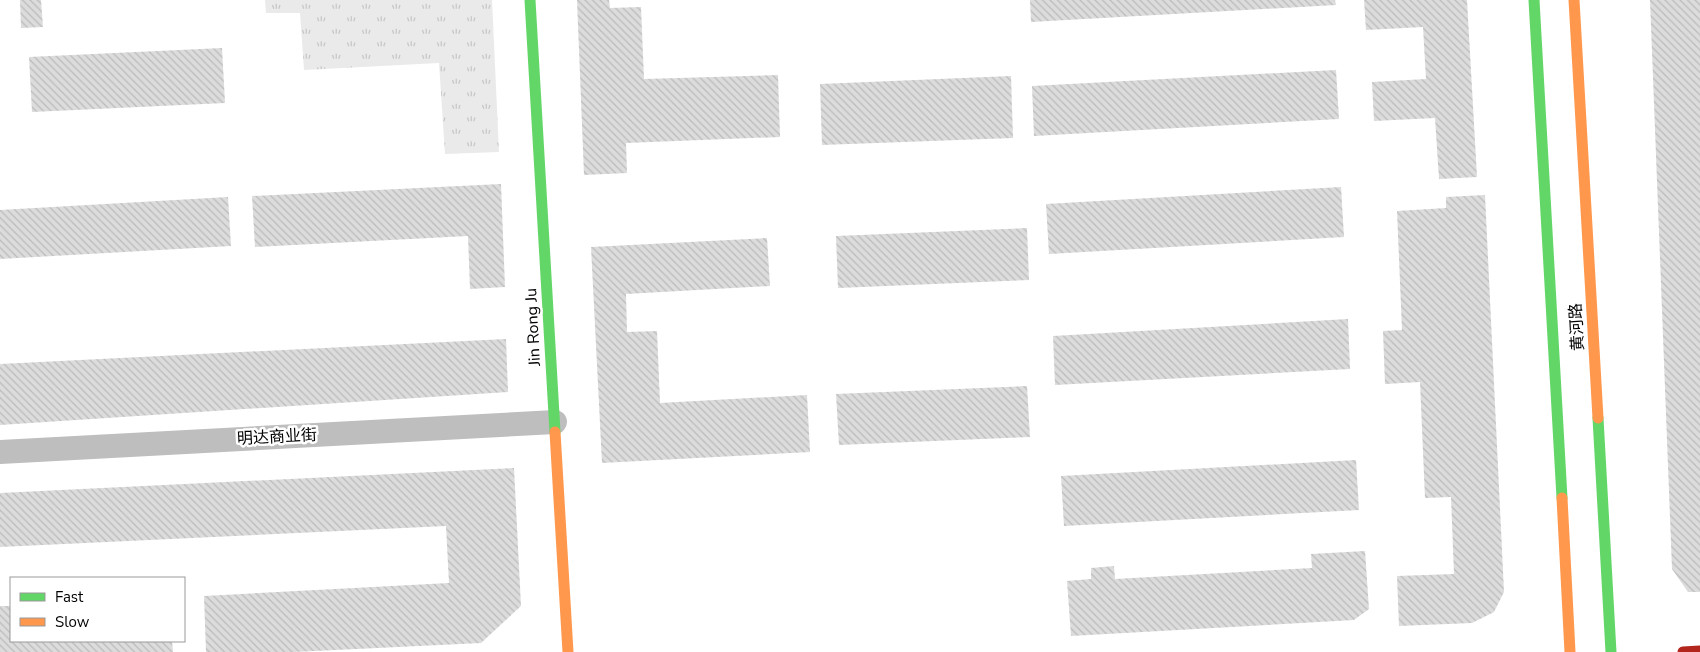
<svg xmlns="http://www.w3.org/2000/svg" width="1700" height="652" viewBox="0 0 1700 652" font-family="'Nunito Sans','Noto Sans SC',sans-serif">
  <defs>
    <pattern id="park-tufts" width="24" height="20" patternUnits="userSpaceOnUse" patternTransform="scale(1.25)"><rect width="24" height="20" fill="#eaeaea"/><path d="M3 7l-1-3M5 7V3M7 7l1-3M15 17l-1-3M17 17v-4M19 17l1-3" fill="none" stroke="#c7c7c7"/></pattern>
    <pattern id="building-back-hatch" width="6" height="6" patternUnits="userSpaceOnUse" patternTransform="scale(1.25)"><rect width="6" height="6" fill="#dcdcdc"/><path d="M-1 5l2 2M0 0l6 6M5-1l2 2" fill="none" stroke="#bbb"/></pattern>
  </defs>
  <rect width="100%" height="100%" fill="#fff"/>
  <polygon fill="url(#park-tufts)" points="265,0 492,0 499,152 445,154 439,63 304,70 300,13 266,13"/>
  <g fill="url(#building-back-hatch)">
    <polygon points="20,0 41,0 43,27 21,28"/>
    <polygon points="577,0 609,0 610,8 641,7 644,79 778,75 780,137 626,143 627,173 584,175"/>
    <polygon points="1030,0 1335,0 1336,5 1031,22"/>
    <polygon points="1364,0 1467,0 1477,177 1439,179 1435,118 1374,121 1372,82 1426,79 1423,27 1366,30"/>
    <polygon points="1650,0 1700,0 1700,592 1688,592 1672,569"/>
    <polygon points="222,48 225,103 32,112 29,57"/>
    <polygon points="1336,70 1339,119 1034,136 1032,86"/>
    <polygon points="1011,76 1013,138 822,145 820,84"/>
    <polygon points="501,184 505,287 470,289 468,236 255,247 252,196"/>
    <polygon points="1341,187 1344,237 1049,254 1046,204"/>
    <polygon points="1485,195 1504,592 1494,612 1472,623 1399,626 1397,576 1454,574 1451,497 1425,498 1420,382 1385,384 1383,331 1402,330 1397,211 1446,208 1446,197"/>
    <polygon points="228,197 231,246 0,259 0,210"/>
    <polygon points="1027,228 1029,280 838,288 836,236"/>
    <polygon points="767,238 770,286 626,294 627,332 657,331 660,403 807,395 810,452 602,463 591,247"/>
    <polygon points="1348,319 1350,369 1055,385 1053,336"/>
    <polygon points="506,339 508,392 0,425 0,364"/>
    <polygon points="1027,386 1030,437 839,445 836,394"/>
    <polygon points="1356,460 1359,510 1064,526 1061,476"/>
    <polygon points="514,468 521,606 481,643 294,652 206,652 204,596 449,583 446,526 0,547 0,493"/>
    <polygon points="1365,551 1369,609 1354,620 1071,636 1067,581 1091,579 1091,568 1114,566 1115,579 1312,568 1311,554"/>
    <polygon points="0,606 11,606 11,641 172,641 173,652 0,652"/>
  </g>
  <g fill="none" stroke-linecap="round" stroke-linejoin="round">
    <polyline stroke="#bebebe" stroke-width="24" points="0,452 555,422"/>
    <g stroke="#63d668" stroke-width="11">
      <polyline points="530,0 555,432"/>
      <polyline points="1534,0 1562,498"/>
      <polyline points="1598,418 1611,652"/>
    </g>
    <g stroke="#ff974d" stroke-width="11">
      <polyline points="1574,0 1598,418"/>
      <polyline points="555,432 568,652"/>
      <polyline points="1562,498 1570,652"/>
    </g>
    <polyline stroke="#b3261e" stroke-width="11" points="1683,652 1700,651"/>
  </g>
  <g text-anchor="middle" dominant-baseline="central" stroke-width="5" stroke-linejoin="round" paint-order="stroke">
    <g font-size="16" fill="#000" stroke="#fff">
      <text transform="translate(533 327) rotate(-93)">Jin Rong Ju</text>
      <text transform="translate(1577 327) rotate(-93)">黄河路</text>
      <text transform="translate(277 437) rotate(-3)">明达商业街</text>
    </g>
  </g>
  <rect x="10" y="577" width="175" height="65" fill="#ffffff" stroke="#999999"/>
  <rect x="20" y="593" width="25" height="8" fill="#63d668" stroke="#999999"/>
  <text x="55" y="602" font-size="15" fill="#000000">Fast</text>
  <rect x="20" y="618" width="25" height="8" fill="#ff974d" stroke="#999999"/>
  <text x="55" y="627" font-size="15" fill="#000000">Slow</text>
</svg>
